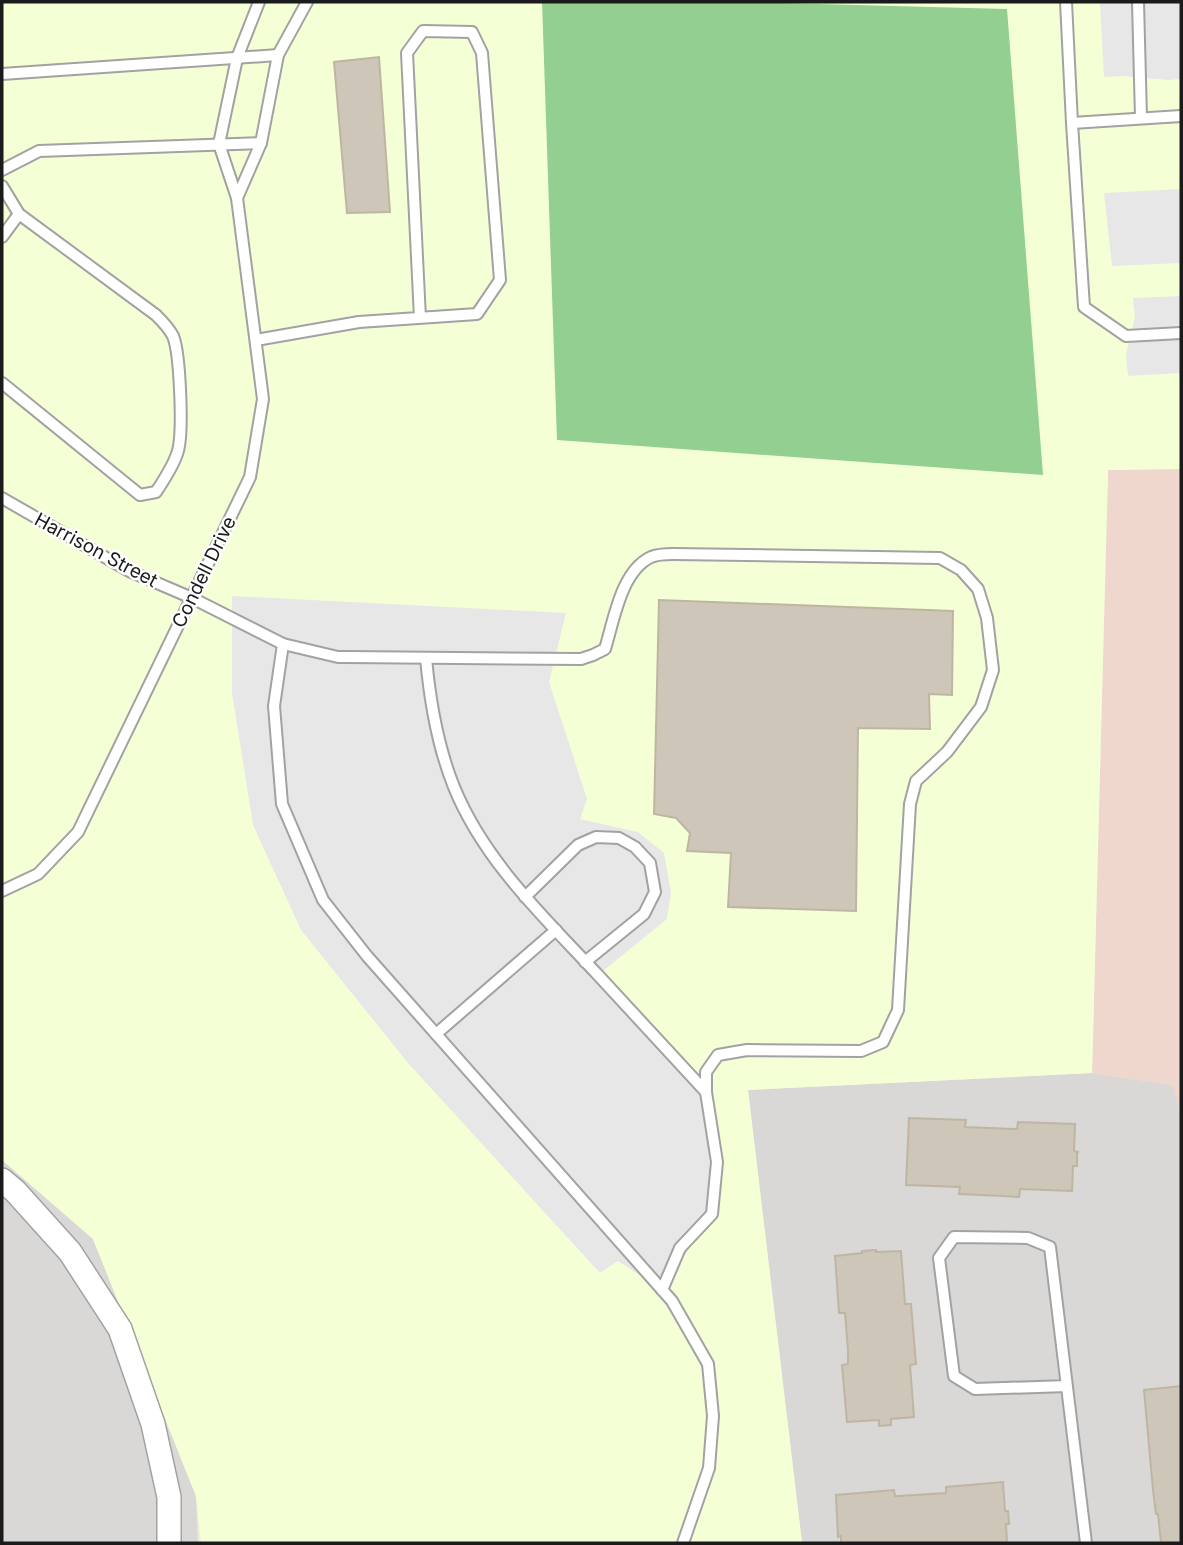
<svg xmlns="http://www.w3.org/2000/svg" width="1183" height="1545" viewBox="0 0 1183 1545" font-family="Inter,sans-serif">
  <rect width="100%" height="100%" fill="#edecdf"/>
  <g fill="#d9d8d7">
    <polygon points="1092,1073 1173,1085 1181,1117 1181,1543 802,1543 748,1090"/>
    <polygon points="2,1160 93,1239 196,1496 198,1543 2,1543"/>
  </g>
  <polygon fill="#f0d7cd" points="1181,469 1181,1117 1172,1085 1092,1073 1108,470"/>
  <polygon fill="#f5ffd6" points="2,2 1181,2 1181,469 1108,470 1092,1073 748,1090 802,1543 201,1543 196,1496 93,1239 2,1160"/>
  <polygon fill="#94cf92" points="542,2 744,2 1007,9 1043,475 557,440"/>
  <g fill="#e7e7e7">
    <polygon points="1100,2 1181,2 1181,79 1169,80 1122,76 1104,77"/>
    <polygon points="1181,189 1181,263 1112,266 1104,193"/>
    <polygon points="1181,296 1181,373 1128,376 1126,355 1135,317 1133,298"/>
    <polygon points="232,596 566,613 549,682 587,799 580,819 638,832 664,853 671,892 667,919 598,975 706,1092 712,1214 662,1290 618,1261 600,1273 408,1063 301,930 253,825 232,693"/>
  </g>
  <g fill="#cdc6b9" stroke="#bfb6a1" stroke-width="2">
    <polygon points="379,57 390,212 347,213 334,62"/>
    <polygon points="659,600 953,611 952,695 929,694 930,729 858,728 856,911 728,907 731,853 687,851 690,833 676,818 654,814"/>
    <polygon points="909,1118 966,1120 965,1127 1014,1129 1017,1129 1018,1122 1075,1124 1074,1151 1078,1152 1077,1154 1077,1166 1073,1166 1072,1191 1020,1189 1019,1197 1003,1196 959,1194 960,1187 906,1185"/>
    <polygon points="876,1250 876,1252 901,1251 905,1304 911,1304 916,1364 910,1365 914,1417 891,1419 891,1425 879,1426 879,1420 847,1422 842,1365 848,1364 848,1350 845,1313 839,1313 835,1256 862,1253 862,1251"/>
    <polygon points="1181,1386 1181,1543 1161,1543 1158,1514 1156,1514 1153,1490 1144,1390"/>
    <polygon points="1003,1482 1005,1511 1008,1511 1009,1524 1006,1524 1007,1543 841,1543 841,1536 838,1537 836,1495 894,1490 895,1496 899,1496 946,1493 946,1487"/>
  </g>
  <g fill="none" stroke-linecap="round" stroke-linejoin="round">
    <defs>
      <g id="lane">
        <polyline points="1066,2 1072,123 1084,307 1126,336 1181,333"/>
        <polyline points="1138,2 1141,118"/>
        <polyline points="2,74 278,55"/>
        <polyline points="1072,123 1181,116"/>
        <polyline points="2,170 39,151 261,143"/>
        <path d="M 2,186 L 19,214 L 156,315 C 162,321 169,328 173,336 C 180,353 184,436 177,454 C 172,468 164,480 156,492 L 140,495 L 2,383"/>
        <polyline points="237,198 261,143 278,55 307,2"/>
        <polyline points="2,237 19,214"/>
        <polyline points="256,340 359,322 477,314 500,280 482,53 472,32 423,31 407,53 420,318"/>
        <polyline points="2,498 129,571 192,598 283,644 274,706 282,804 323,900 367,956 672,1301 708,1364 713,1416 709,1468 683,1543"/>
        <path d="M 283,644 L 338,657 L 347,657 L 581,659 L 593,655 L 605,649 C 614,620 621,571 651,557 C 658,554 666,554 673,554 L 940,558 L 961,570 L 978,589 L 987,618 L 993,670 L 981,707 L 947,752 L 916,781 L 910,804 L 898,1010 L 883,1042 L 861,1051 L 747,1050 L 718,1055 L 706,1072 L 706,1092 L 717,1162 L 712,1214 L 680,1248 L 662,1290"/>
        <path d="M 426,658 C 430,702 437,745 454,787 C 484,861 544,917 598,975 C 634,1014 670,1053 706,1092"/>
        <polyline points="2,891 38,874 78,832 250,477 263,399 237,198 219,144 237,58 259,2"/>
        <polyline points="525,897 578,845 596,837 619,838 635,847 650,863 655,892 644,914 585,962"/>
        <polyline points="436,1034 556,930"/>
        <polyline points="1067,1386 975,1389 954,1376 939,1258 954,1237 1028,1238 1050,1247 1086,1543"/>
      </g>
      <polyline id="street" points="2,1180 15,1191 70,1252 120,1329 153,1424 169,1497 169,1543"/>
    </defs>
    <use href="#lane" stroke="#a2a2a2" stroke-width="14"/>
    <use href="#street" stroke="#a2a2a2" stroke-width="26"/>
    <use href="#lane" stroke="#fff" stroke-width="10"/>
    <use href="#street" stroke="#fff" stroke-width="23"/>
  </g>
  <g text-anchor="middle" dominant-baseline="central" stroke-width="5" stroke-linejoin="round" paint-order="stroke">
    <g font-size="19" fill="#1b1b1b" stroke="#fff">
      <text transform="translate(96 550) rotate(28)">Harrison Street</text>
      <text transform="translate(204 572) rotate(-64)">Condell Drive</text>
    </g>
  </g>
  <rect width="1183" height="1545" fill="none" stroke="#1b1b1b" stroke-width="7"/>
</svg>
